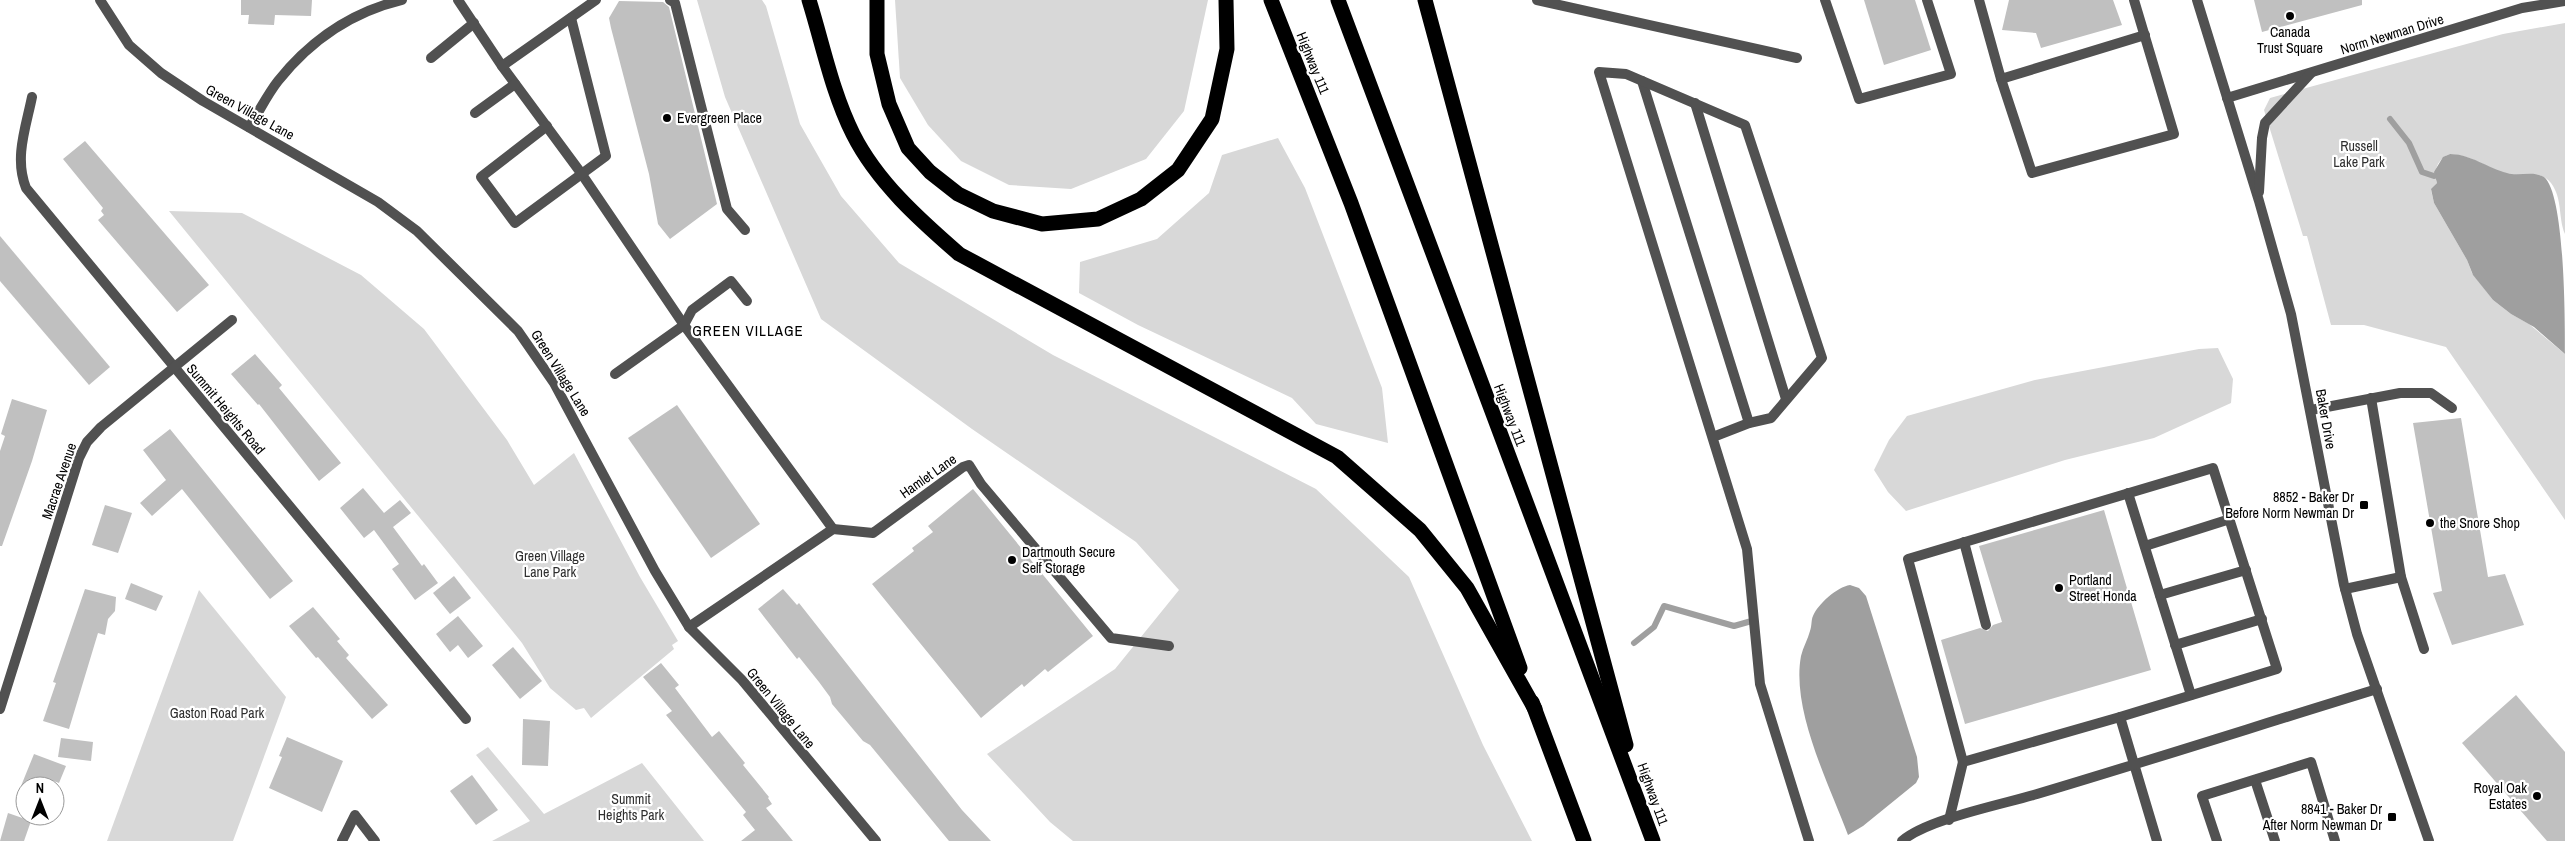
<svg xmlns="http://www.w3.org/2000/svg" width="2565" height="841" viewBox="0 0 2565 841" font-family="'Archivo Narrow',sans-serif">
  <rect width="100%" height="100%" fill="#fff"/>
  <g fill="#d8d8d8">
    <polygon points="697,0 762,0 766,6 800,124 841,196 899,263 1053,355 1316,489 1409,577 1483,745 1532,841 1073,841 1050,822 987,754 1115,669 1179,590 1136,542 972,429 821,319 725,97"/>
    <polygon points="895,0 1208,0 1184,111 1146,159 1071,189 1009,185 961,161 928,125 900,78"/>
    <path d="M 2565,23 L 2565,234 C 2558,218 2563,199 2551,183 C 2539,168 2523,177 2508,174 C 2488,169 2470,154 2450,154 C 2437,159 2433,171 2437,183 L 2431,190 L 2434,203 L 2467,260 L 2472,273 L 2493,300 L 2511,314 L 2529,324 L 2565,354 L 2565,520 L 2446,347 L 2364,325 L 2331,325 L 2307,236 L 2303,236 L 2264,110 L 2270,98 L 2503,34 Z"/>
    <polygon points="1278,138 1305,188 1382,388 1388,443 1316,424 1292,398 1138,325 1079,293 1080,262 1157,239 1209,193 1222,155"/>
    <polygon points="169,211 242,213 361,275 424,329 507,440 534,485 574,453 640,577 678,641 672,645 674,649 591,718 584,708 576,710 550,688 522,643"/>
    <polygon points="2218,348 2233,379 2231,403 2154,438 2065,460 1906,511 1888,492 1874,470 1889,440 1907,416 2035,380 2199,349"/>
    <polygon points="199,590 286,697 233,841 107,841"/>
    <polygon points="488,747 544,814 642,763 704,841 492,841 530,821 476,755"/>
  </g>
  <g fill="#9f9f9f">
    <path d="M 2450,154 C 2470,154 2488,168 2507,173 C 2519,177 2532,170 2544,177 C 2565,194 2565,320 2565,354 L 2534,327 L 2511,314 L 2493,300 L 2473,275 L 2467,260 L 2434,203 L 2431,189 L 2437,183 L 2434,172 L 2443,157 Z"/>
    <path d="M 1850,585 L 1859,588 L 1866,596 L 1917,757 L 1919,777 L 1916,783 L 1863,826 L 1848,835 C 1829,784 1791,710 1801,656 C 1803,647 1808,639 1810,631 C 1812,626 1811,620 1813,616 C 1818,604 1837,587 1850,585 Z"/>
  </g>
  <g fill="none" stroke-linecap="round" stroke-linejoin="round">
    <g stroke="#9f9f9f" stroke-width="6">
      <polyline points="2390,119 2409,143 2422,172 2434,176"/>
      <polyline points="1634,643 1654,627 1664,606 1734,626 1755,620"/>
    </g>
  </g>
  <g fill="#c0c0c0">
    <polygon points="241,0 312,0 311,16 275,15 274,25 248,24 249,15 241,15"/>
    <polygon points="1864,0 1915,0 1931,50 1884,65"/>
    <polygon points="2009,0 2113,0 2122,25 2041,48 2036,33 2002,30"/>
    <polygon points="2254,0 2362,0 2362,5 2262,32"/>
    <polygon points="619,1 663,2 669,7 717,204 670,239 658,224 649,174 611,28 609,18"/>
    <polygon points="85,141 209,285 177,312 98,220 104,215 101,211 103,208 63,159"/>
    <polygon points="0,236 110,367 89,385 0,281"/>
    <polygon points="255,354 282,385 279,388 341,463 319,481 259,404 258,405 231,374"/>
    <polygon points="12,399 47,410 32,461 2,546 0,546 0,451 5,436 1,434"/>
    <polygon points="677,405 760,524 711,558 628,438"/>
    <polygon points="2461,418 2488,577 2505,574 2524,625 2452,645 2433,593 2442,591 2413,423"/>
    <polygon points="170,429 293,581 270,599 182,489 152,516 140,503 166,480 143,450"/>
    <polygon points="363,488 384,513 400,500 411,513 393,527 422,566 424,564 438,583 415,600 392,569 399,564 374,530 364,538 340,508"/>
    <polygon points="973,489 1093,636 1048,672 1045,669 1024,687 1022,684 981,718 872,584 914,551 912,548 933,532 928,526"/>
    <polygon points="105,505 132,513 118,553 92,545"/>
    <polygon points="2104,510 2151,670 1965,724 1941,640 1980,628 1988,631 1993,625 2002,622 1979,546"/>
    <polygon points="454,576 471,598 450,614 433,593"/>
    <polygon points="131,583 163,596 156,611 125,599"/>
    <polygon points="85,589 116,597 115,611 108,619 105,635 98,633 69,729 43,721 56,683 53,682"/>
    <polygon points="783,589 797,605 799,603 962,810 991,841 949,841 870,745 863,741 832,704 830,697 819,682 799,657 797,659 758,609"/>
    <polygon points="313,607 340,639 337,641 349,655 346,658 388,705 372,719 318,657 316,658 289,626"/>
    <polygon points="458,616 483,646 468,658 458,645 450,652 436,634"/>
    <polygon points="513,647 542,681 520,699 492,665"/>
    <polygon points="661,663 679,685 675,688 712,737 719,731 745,763 743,765 769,797 768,798 772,804 766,808 793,841 741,841 755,830 743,815 746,812 666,715 672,711 643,677"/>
    <polygon points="2516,695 2565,752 2565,841 2547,841 2462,743"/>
    <polygon points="523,719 550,721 548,766 522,765"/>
    <polygon points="287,737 343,761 322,812 269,788 282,757 279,756"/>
    <polygon points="61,738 93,742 91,761 58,757"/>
    <polygon points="34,754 66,766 59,783 45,778 42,786 21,786"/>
    <polygon points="472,775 498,810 476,825 450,791"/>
    <polygon points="8,813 31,821 24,841 0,841"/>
  </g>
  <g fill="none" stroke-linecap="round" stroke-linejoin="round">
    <g stroke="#515151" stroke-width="10">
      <polyline points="458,0 502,66 581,173 684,325 833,529"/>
      <polyline points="670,0 675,3 727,209 745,230"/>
      <polyline points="1537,0 1797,58"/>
      <polyline points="1825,0 1859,99 1951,74 1927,0"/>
      <polyline points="1979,0 2001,79 2145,35"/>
      <polyline points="431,58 474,23"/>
      <polyline points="502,66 596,0"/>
      <polyline points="2001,79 2032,173 2174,134 2134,0"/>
      <polyline points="1642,81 1749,423"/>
      <polyline points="1695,103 1786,399"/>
      <polyline points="475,113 515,84"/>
      <polyline points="547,126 481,177 515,223 606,156 571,18"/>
      <path d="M 249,127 C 259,112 267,95 278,81 C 310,41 352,12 402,0"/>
      <polyline points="615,374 684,325 692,310 731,281 747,301"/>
      <polyline points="2371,398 2401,577 2424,649"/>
      <polyline points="2311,410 2400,393 2431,393 2452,408"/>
      <polyline points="1713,437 1749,423 1771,418 1822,358 1745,125 1626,74 1599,72 1747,549 1760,684 1809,841"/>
      <polyline points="2128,493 2191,695"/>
      <polyline points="1964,542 1986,625"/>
      <polyline points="2145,546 2230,519"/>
      <polyline points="2345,589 2401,577"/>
      <polyline points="2160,595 2246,570"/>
      <polyline points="689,627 833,529 873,533 963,467 969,465 981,484 1111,638 1169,646"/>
      <polyline points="2175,645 2262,619"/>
      <polyline points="1963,762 1908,559 2213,468 2277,669 2120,717"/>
      <polyline points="2255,780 2275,841"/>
      <polyline points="1949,820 1963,762 2120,717 2157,841"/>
      <polyline points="342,841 355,815 375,841"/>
      <path d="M 1902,841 C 1927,819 2004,804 2037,794 C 2151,760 2263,724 2377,689"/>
      <polyline points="2217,841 2202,796 2311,762 2335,841"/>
    </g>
    <g stroke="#515151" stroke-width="10">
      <polyline points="100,0 129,45 161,73 203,101 378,202 417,231 518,331 554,383 655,571 689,627 742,680 876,841"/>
      <path d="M 32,97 C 26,127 14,158 26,188 L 466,719"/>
      <polyline points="0,709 79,458 87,442 101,427 232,320"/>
    </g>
    <g stroke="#515151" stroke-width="10">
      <polyline points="2197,0 2259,201 2291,314 2344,585 2357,634 2429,841"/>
      <polyline points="2227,98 2522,8 2565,1"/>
      <polyline points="2259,192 2262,138 2265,123 2311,73"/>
    </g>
    <g stroke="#000" stroke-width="15">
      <path d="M 809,0 C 823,45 832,92 853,134 C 877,182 920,220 959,254 L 1337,457 L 1420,530 L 1467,588 L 1535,709"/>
      <polyline points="877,0 877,54 889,104 908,148 930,172 958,194 993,211 1042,224 1098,219 1141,199 1178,170 1212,119 1227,49 1226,0"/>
      <polyline points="1271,0 1351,203 1520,668"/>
      <polyline points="1338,0 1653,841"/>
      <polyline points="1425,0 1626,745"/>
      <polyline points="1532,702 1584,841"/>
    </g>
  </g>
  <g fill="#000" stroke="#fff" stroke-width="2">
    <circle cx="2290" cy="16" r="5"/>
    <circle cx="667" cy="118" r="5"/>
    <rect x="2359" y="500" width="10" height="10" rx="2.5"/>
    <circle cx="2430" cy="523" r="5"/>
    <circle cx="1012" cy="560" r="5"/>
    <circle cx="2059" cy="588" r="5"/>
    <circle cx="2537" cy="796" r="5"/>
    <rect x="2387" y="812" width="10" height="10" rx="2.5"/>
  </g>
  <g text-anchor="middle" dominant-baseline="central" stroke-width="4.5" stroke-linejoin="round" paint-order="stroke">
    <g font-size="14" fill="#000" stroke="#fff" text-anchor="start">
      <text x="2290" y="32" text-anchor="middle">Canada<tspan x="2290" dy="16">Trust Square</tspan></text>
      <text x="677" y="118">Evergreen Place</text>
      <text x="2354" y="497" text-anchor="end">8852 - Baker Dr<tspan x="2354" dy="16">Before Norm Newman Dr</tspan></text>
      <text x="2440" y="523">the Snore Shop</text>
      <text x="1022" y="552">Dartmouth Secure<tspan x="1022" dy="16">Self Storage</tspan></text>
      <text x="2069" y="580">Portland<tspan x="2069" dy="16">Street Honda</tspan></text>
      <text x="2527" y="788" text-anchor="end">Royal Oak<tspan x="2527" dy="16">Estates</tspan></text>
      <text x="2382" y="809" text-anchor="end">8841 - Baker Dr<tspan x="2382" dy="16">After Norm Newman Dr</tspan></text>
    </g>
    <g font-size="14" fill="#000" stroke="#fff">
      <text transform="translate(2392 34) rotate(-17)">Norm Newman Drive</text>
      <text transform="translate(1313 63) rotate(68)">Highway 111</text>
      <text transform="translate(250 112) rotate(29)">Green Village Lane</text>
      <text transform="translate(561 373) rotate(58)">Green Village Lane</text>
      <text transform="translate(226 409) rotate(50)">Summit Heights Road</text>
      <text transform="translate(1510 415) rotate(69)">Highway 111</text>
      <text transform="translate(2326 419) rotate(80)">Baker Drive</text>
      <text transform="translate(928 476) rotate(-35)">Hamlet Lane</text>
      <text transform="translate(59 481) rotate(-71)">Macrae Avenue</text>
      <text transform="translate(781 708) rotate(51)">Green Village Lane</text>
      <text transform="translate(1653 794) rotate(70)">Highway 111</text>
    </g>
    <g font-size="14" fill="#2f2f2f" stroke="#fff">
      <text x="2359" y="146">Russell<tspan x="2359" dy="16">Lake Park</tspan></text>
      <text x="550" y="556">Green Village<tspan x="550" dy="16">Lane Park</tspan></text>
      <text x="217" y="713">Gaston Road Park</text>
      <text x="631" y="799">Summit<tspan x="631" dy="16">Heights Park</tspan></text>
    </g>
    <g font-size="15" letter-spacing="1" fill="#000" stroke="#fff">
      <text x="748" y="330">GREEN VILLAGE</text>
    </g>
  </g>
  <g transform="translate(40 801)"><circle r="24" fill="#ffffff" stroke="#999999"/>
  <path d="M0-4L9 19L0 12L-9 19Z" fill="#000000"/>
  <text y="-8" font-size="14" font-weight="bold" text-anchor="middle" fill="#000000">N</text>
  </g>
</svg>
